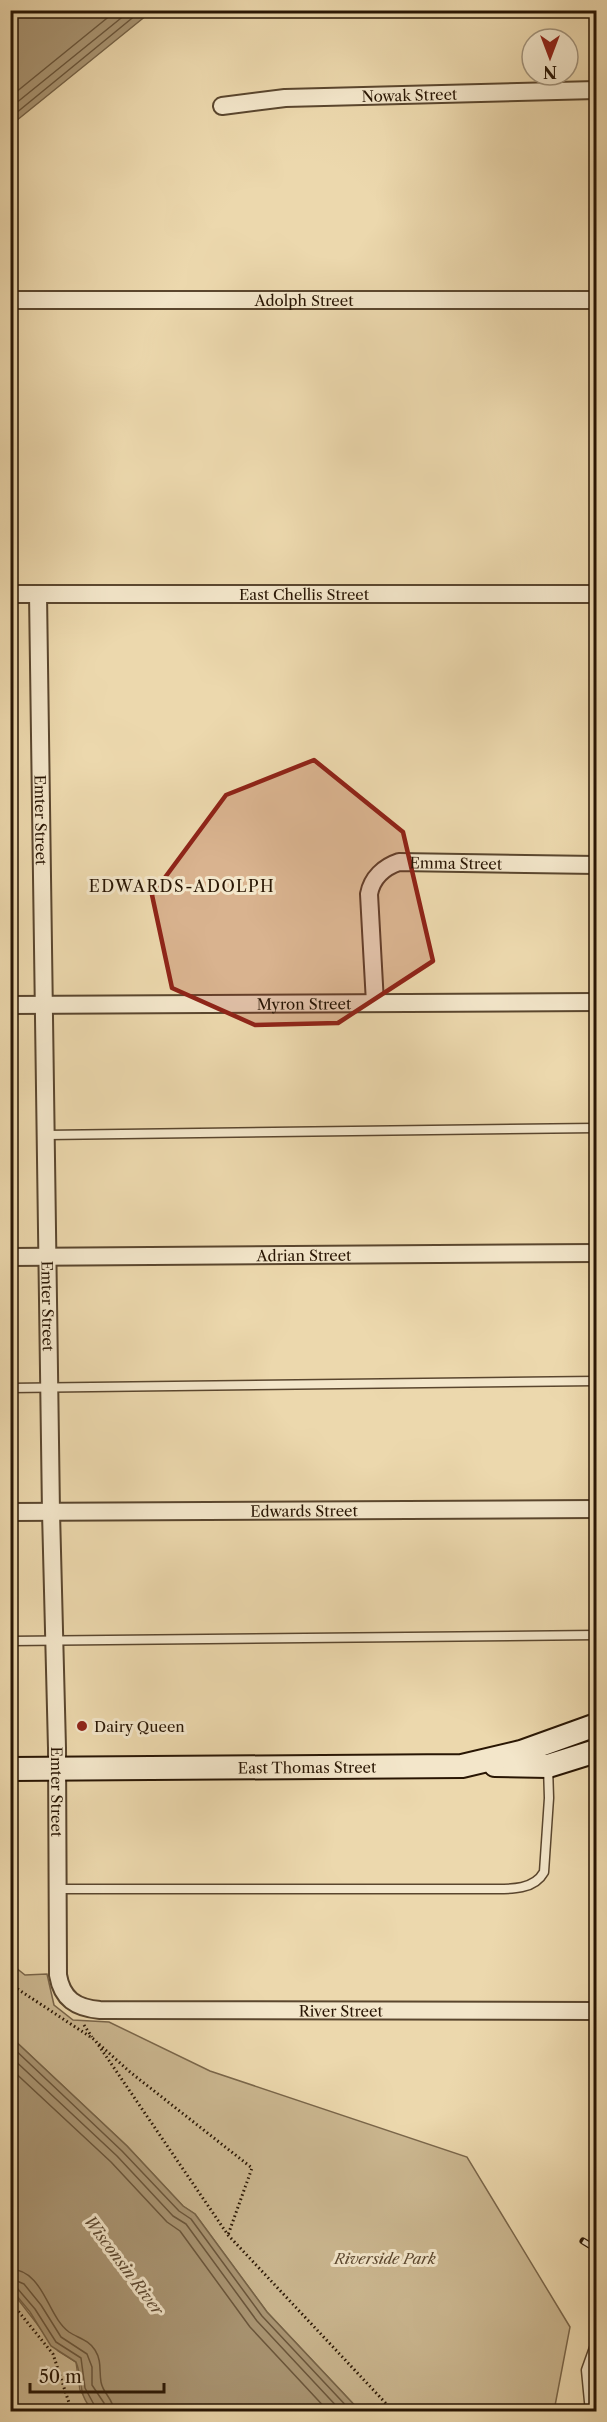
<svg xmlns="http://www.w3.org/2000/svg" width="607" height="2422" viewBox="0 0 607 2422" font-family="'Libre Caslon Text',serif">
  <rect width="100%" height="100%" fill="#ecd8ad"/>
  <filter id="stains"><feTurbulence type="fractalNoise" baseFrequency=".00333" numOctaves="4"/><feColorMatrix values="0 0 0 0 .2 0 0 0 0 .09 0 0 0 0 .02 0 0 0 .5 -.17"/></filter>
  <radialGradient id="worn" r=".72"><stop offset=".6" stop-color="#630" stop-opacity="0"/><stop offset="1" stop-color="#630" stop-opacity=".3"/></radialGradient>
  <g fill="#cbb790" stroke="#7a664a" stroke-width="1.5">
    <polygon points="10,1963 25,1975 47,1974 54,2005 73,2020 109,2022 210,2071 467,2157 570,2327 554,2411 360,2411 267,2312 195,2214 183,2206 127,2146 11,2037"/>
    <polygon points="10,2289 58,2351 76,2362 80,2390 94,2411 11,2411"/>
  </g>
  <g fill="#aa9674" stroke="#766347" stroke-width="1.5">
    <polygon points="11,10 152,10 152,11 11,125"/>
    <path d="M 11,2037 L 127,2146 L 183,2206 L 195,2214 L 267,2312 L 360,2411 L 94,2412 C 76,2393 84,2382 76,2362 L 51,2346 L 30,2312 L 11,2289 Z"/>
  </g>
  <g fill="none" stroke-linecap="round" stroke-linejoin="round">
    <g stroke="#6a563c" stroke-width="1.5">
      <polyline points="10,97 117,10"/>
      <polyline points="10,108 131,10"/>
      <polyline points="10,118 142,10"/>
      <polyline points="10,2045 122,2151 179,2211 191,2219 262,2316 352,2412"/>
      <polyline points="10,2056 117,2156 173,2216 186,2224 257,2321 342,2412"/>
      <polyline points="10,2068 111,2162 167,2222 180,2231 250,2327 329,2412"/>
      <path d="M 10,2269 C 44,2270 47,2316 69,2332 C 78,2338 89,2340 95,2350 C 102,2361 99,2371 101,2382 C 103,2394 114,2399 114,2412"/>
      <polyline points="10,2278 24,2284 41,2305 61,2337 87,2354 92,2367 92,2385 104,2403 105,2412"/>
      <polyline points="10,2286 17,2288 35,2309 56,2342 81,2358 85,2388 98,2412"/>
    </g>
    <defs>
      <g id="service">
        <polyline points="46,1135 596,1128"/>
        <polyline points="10,1388 596,1381"/>
        <polyline points="10,1641 596,1635"/>
        <path d="M 58,1889 L 477,1889 C 500,1888 532,1894 544,1872 L 549,1798 L 548,1766"/>
        <polyline points="590,2412 586,2370 596,2342"/>
      </g>
      <g id="minor">
        <path id="s1" d="M 222,106 L 285,98 L 596,90"/>
        <path id="s2" d="M 10,300 L 596,300"/>
        <path id="s3" d="M 10,594 L 596,594"/>
        <path id="s4" d="M 38,594 L 51,1512 L 57,1748 L 58,1975 C 62,1999 76,2008 100,2010 L 596,2011"/>
        <path id="s5" d="M 375,1003 L 369,894 C 372,878 384,867 399,862 L 596,865"/>
        <path id="s6" d="M 10,1005 L 596,1002"/>
        <path id="s7" d="M 10,1257 L 596,1253"/>
        <path id="s8" d="M 10,1512 L 596,1509"/>
      </g>
      <g id="secondary">
        <polyline points="495,1765 548,1766 596,1751"/>
        <path id="s9" d="M 10,1769 L 462,1766 L 521,1752 L 596,1725"/>
      </g>
    </defs>
    <use href="#service" stroke="#5a462e" stroke-width="11"/>
    <use href="#minor" stroke="#5a462e" stroke-width="20"/>
    <use href="#secondary" stroke="#291604" stroke-width="26"/>
    <g stroke="#291604" stroke-width="3" stroke-dasharray="1.5 3" stroke-linecap="butt">
      <polyline points="10,1984 95,2040 228,2235 394,2412"/>
      <polyline points="84,2025 92,2037"/>
      <polyline points="99,2044 130,2072 252,2168 228,2235"/>
      <polyline points="10,2301 53,2354 72,2412"/>
    </g>
    <use href="#service" stroke="#f3e6ca" stroke-width="8"/>
    <use href="#minor" stroke="#f3e6ca" stroke-width="16"/>
    <use href="#secondary" stroke="#f3e6ca" stroke-width="22"/>
    <defs>
      <polyline id="rail" points="583,2241 596,2249"/>
    </defs>
    <use href="#rail" stroke="#291604" stroke-width="7"/>
    <use href="#rail" stroke="#f3e6ca" stroke-width="4.5" stroke-dasharray="14" stroke-linecap="butt"/>
  </g>
  <path fill="#8f2418" fill-opacity="0.2" stroke="#8f2418" stroke-width="4.5" stroke-linejoin="round" d="M 314,760 L 403,832 L 433,961 L 338,1023 L 255,1025 L 172,988 L 152,895 L 226,795 Z"/>
  <circle fill="#8f2418" stroke="#f3e6ca" stroke-width="2" cx="82" cy="1726" r="6"/>
  <g text-anchor="middle" dominant-baseline="central" stroke-width="6" stroke-linejoin="round" paint-order="stroke">
    <g font-size="15" fill="#291604" stroke="#f3e6ca">
      <text stroke="none"><textPath href="#s1" startOffset="188">Nowak Street</textPath></text>
      <text stroke="none"><textPath href="#s2" startOffset="294">Adolph Street</textPath></text>
      <text stroke="none"><textPath href="#s3" startOffset="294">East Chellis Street</textPath></text>
      <text stroke="none"><textPath href="#s4" startOffset="226">Emter Street</textPath></text>
      <text stroke="none"><textPath href="#s5" startOffset="212">Emma Street</textPath></text>
      <text stroke="none"><textPath href="#s6" startOffset="294">Myron Street</textPath></text>
      <text stroke="none"><textPath href="#s7" startOffset="294">Adrian Street</textPath></text>
      <text stroke="none"><textPath href="#s4" startOffset="712">Emter Street</textPath></text>
      <text stroke="none"><textPath href="#s8" startOffset="294">Edwards Street</textPath></text>
      <text stroke="none"><textPath href="#s9" startOffset="297">East Thomas Street</textPath></text>
      <text stroke="none"><textPath href="#s4" startOffset="1198">Emter Street</textPath></text>
      <text stroke="none"><textPath href="#s4" startOffset="1682">River Street</textPath></text>
    </g>
    <g font-size="15" fill="#291604" stroke="#f3e6ca" text-anchor="start">
      <text x="94" y="1726">Dairy Queen</text>
    </g>
    <g font-size="15" font-style="italic" fill="#5a462e" stroke="#f3e6ca">
      <text x="385" y="2258">Riverside Park</text>
    </g>
    <g font-size="16" letter-spacing="1.5" fill="#291604" stroke="#f3e6ca">
      <text x="182" y="886">EDWARDS-ADOLPH</text>
    </g>
    <g font-size="16" font-style="italic" fill="#5d4931" stroke="#f3e6ca">
      <text transform="translate(124 2265) rotate(53)">Wisconsin River</text>
    </g>
  </g>
  <rect width="607" height="2422" fill="none" stroke="#ecd8ad" stroke-width="36"/>
  <rect x="12" y="12" width="583" height="2398" fill="none" stroke="#291604" stroke-width="3"/>
  <rect x="18" y="18" width="571" height="2386" fill="none" stroke="#291604" stroke-width="1.5"/>
  <g transform="translate(550 57) rotate(180)"><circle r="28" fill="#f3e6ca" stroke="#a2937b" stroke-width="1.5"/>
  <path d="M0-4.5L10 22L0 15L-10 22Z" fill="#8f2418"/>
  <text y="-9" font-size="16" font-weight="bold" text-anchor="middle" fill="#291604">N</text>
  </g>
  <path d="M30 2383v9h134v-9" fill="none" stroke="#291604" stroke-width="3"/>
  <text x="39" y="2383" font-size="18" fill="#291604" stroke="#f3e6ca" stroke-width="4.5" paint-order="stroke">50 m</text>
  <rect width="100%" height="100%" filter="url(#stains)"/>
  <rect width="100%" height="100%" fill="url(#worn)"/>
</svg>
